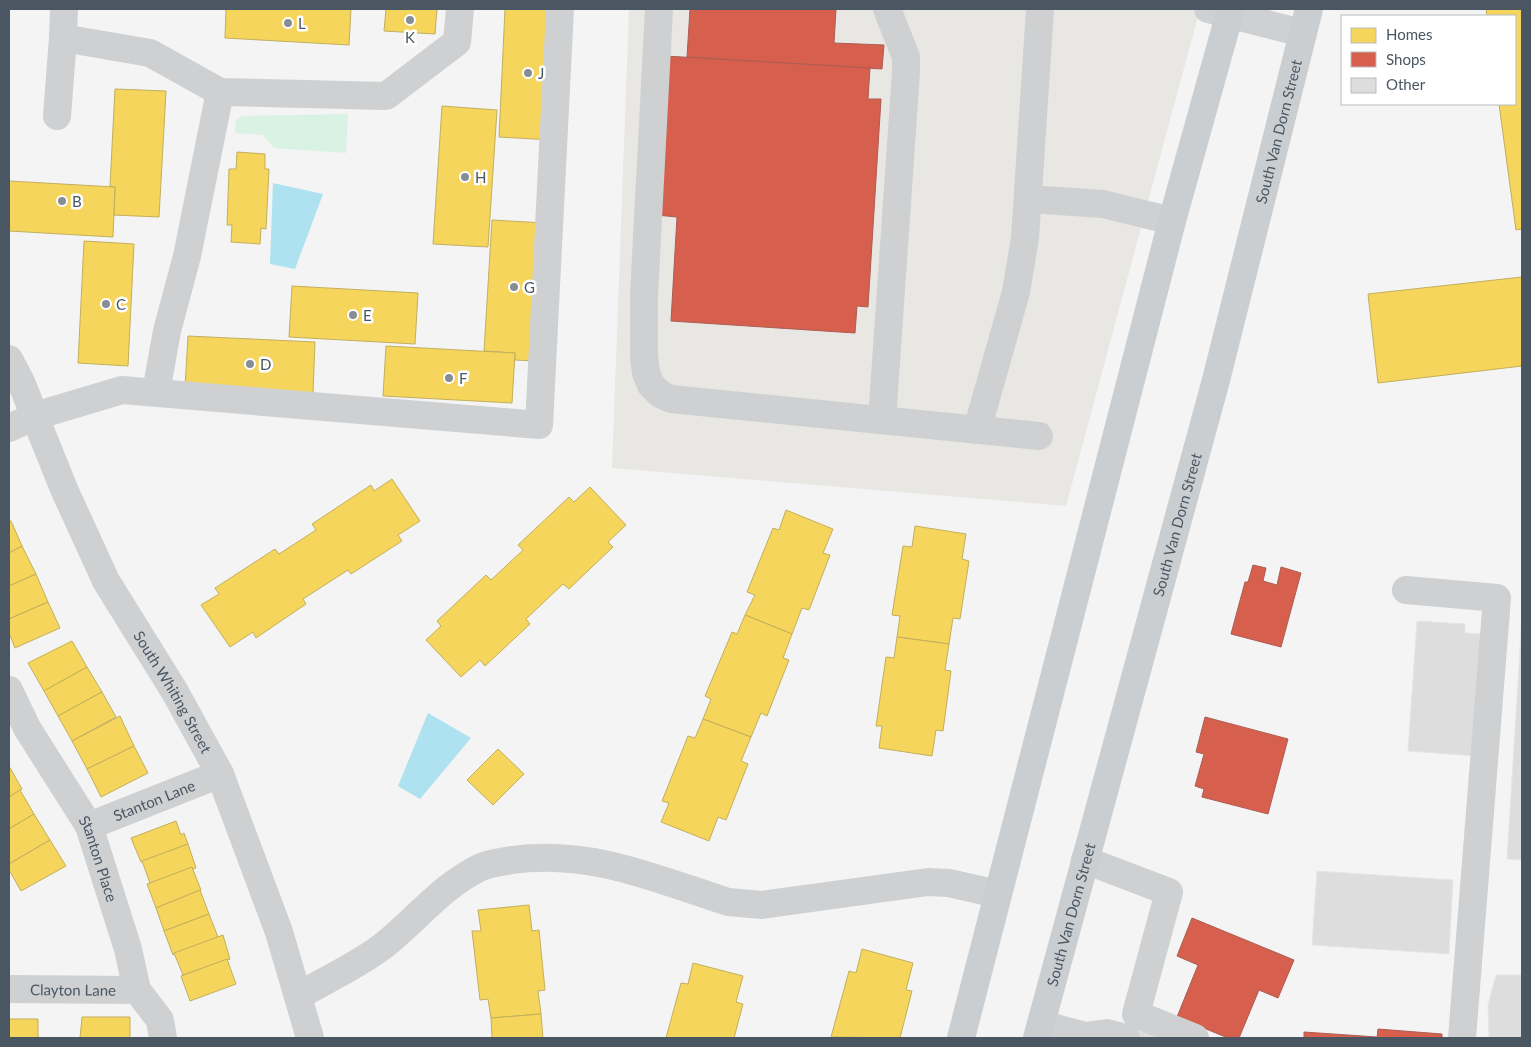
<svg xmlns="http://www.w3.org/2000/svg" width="1531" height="1047" viewBox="0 0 1531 1047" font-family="Lato,sans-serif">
  <rect width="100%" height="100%" fill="#f4f4f4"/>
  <polygon fill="#e8e7e3" points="629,9 1200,9 1066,506 612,468"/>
  <polygon fill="#d9f2e3" points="348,114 346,153 274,148 263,135 235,133 236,120 242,116"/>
  <g fill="#aee2f0">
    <polygon points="273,183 323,194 295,269 270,264"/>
    <polygon points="428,713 471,738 420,799 398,786"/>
  </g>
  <g fill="#f6d55c" stroke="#c2af5e">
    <polygon points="226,9 351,9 349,45 225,38"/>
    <polygon points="386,9 437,9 435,34 384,31"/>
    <polygon points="505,9 558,9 551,140 499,137"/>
    <polygon points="1486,9 1522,9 1522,229 1516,230 1499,104 1515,104 1515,16 1487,16"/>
    <polygon points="115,89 166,91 159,217 114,215 115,187 110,186"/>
    <polygon points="442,106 497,110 488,247 433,244"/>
    <polygon points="237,152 265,154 265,169 269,169 266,229 261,228 260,244 231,242 232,225 227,225 229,169 236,169"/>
    <polygon points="9,181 115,187 113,237 9,231"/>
    <polygon points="492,220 544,223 535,361 515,360 515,353 484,351"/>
    <polygon points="84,241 134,244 128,366 78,363"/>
    <polygon points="1522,277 1522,366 1378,383 1368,294"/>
    <polygon points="292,286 418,293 415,344 289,337"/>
    <polygon points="188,336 315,342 313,393 185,387"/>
    <polygon points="386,346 515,353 512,403 383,396"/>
    <polygon points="392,479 420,521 398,535 402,541 351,574 348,570 303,599 306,604 256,638 253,632 230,647 201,605 219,594 215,588 275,549 279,554 316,530 312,524 371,485 374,491"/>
    <polygon points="590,487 626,525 608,542 613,547 569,589 563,584 526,619 530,624 485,666 480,660 461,677 426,640 441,626 437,621 486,575 491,580 523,550 518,545 569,497 574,502"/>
    <polygon points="786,510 833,529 823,553 830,555 809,610 802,608 792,634 745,615 755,595 747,592 773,528 779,530"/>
    <polygon points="9,521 11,521 22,546 9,553"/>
    <polygon points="915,526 966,534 962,559 969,561 960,619 953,618 949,644 897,637 900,616 892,615 903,546 912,547"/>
    <polygon points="22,546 36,574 9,586 9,553"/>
    <polygon points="36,574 48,602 9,619 9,586"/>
    <polygon points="48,602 60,628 15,648 9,633 9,619"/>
    <polygon points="745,615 792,634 783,658 789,660 767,716 761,713 751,737 703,719 711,699 705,696 732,632 737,634"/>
    <polygon points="897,637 949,644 945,670 951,671 943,731 936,730 932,756 879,748 882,726 876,726 886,657 894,658"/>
    <polygon points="72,641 87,667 44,691 28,663"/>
    <polygon points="87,667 102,692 58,716 44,691"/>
    <polygon points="102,692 116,717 72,741 58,716"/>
    <polygon points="120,716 134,746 87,769 72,741"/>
    <polygon points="703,719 751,737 741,761 748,764 726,820 718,817 709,841 661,822 669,803 662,801 688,736 695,738"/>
    <polygon points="134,746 148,773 101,797 87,769"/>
    <polygon points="498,749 524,774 493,805 467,780"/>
    <polygon points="9,766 22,789 9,797"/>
    <polygon points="20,790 34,814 9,829 9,797"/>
    <polygon points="34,814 50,840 9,864 9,829"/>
    <polygon points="176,821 181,835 184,833 188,844 141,862 131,838"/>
    <polygon points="50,840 66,866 21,891 9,870 9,864"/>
    <polygon points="188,844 196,868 150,883 142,861"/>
    <polygon points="192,867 201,890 156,908 147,884"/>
    <polygon points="200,890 209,914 164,931 156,908"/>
    <polygon points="529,905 532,931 539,930 545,990 538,991 541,1014 491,1018 488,999 480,1000 472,931 481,931 478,910"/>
    <polygon points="209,914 218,937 173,955 164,931"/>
    <polygon points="223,935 230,959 183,975 174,953"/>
    <polygon points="862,949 913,963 906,990 912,991 900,1038 831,1037 849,971 856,973"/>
    <polygon points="227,959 236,984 190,1001 181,976"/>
    <polygon points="693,963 743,976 736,1002 743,1004 734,1038 666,1038 681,983 688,984"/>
    <polygon points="541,1014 543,1038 492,1038 491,1018"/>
    <polygon points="82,1017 130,1017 130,1038 80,1038"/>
    <polygon points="9,1019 38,1019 38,1037 42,1038 9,1038"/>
  </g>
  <g fill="#d6604d" stroke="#ac5d53">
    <polygon points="690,9 836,9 834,43 884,45 882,69 687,57"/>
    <polygon points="665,56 870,68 868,99 881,99 868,307 857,306 855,333 671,321 677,217 656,215"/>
    <polygon points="1253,565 1266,568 1263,581 1277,585 1281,567 1301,573 1281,647 1231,634 1245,582 1248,582"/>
    <polygon points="1205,717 1288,739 1268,814 1202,797 1204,789 1195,786 1204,754 1196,752"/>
    <polygon points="1192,918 1294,960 1278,998 1259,990 1239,1038 1228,1038 1177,1017 1198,965 1177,956"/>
    <polygon points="1378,1029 1442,1034 1442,1038 1377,1038"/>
    <polygon points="1304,1032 1377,1037 1377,1038 1304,1038"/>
  </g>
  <g fill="#ddddde" stroke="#e5e6e7">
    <polygon points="1522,617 1522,860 1507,859"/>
    <polygon points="1417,621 1465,624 1465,633 1484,634 1475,756 1408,751"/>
    <polygon points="1317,871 1453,880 1449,954 1312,945"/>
    <polygon points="1496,975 1522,975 1522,1038 1489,1038 1488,1005"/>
    <polygon points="1131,1027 1159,1038 1126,1038"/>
  </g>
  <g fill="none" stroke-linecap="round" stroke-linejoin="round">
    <g stroke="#ced0d2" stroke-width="28">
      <polyline points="64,9 63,38 150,53 220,92 386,96 457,42 460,9"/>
      <polyline points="659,9 644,295 644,356 646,373 651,385 660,394 671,399 1039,436"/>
      <polyline points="1208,9 1302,33"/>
      <polyline points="57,116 63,38"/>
      <polyline points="1028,199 1103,204 1172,221"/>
      <path id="s1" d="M 9,359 L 21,382 L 64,489 L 106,581 L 175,692 L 220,774 L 279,932 L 310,1038"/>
      <polyline points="156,392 167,331 187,256 220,92"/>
      <polyline points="882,420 906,72 906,57 887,9"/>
      <polyline points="9,428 35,416 122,390 539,425 560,9"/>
      <polyline points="977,430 1016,292 1025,238 1040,9"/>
      <polyline points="1406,590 1497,598 1462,1038"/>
      <path id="s2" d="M 9,690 L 27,728 L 89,826 L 128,949 L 137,990 L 160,1020 L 163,1038"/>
      <path id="s3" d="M 89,826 L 220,774"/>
      <polyline points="1085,860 1169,892 1136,1014 1195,1038"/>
      <path id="s4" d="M 9,989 L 137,990"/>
      <path d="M 298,996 C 324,981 360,964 383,946 C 416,920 441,887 479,868 C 489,863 502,862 512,860 C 590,849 656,879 728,902 L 762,905 L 928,882 L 949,883 L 997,894"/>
      <polyline points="1041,1024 1085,1036 1107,1033 1126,1038"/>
    </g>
    <g stroke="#caced1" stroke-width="28">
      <polyline points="961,1038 1172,221 1231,9"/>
      <path id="s5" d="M 1037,1038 L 1216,380 L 1309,9"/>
    </g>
  </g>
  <g fill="#868d94" stroke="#fff" stroke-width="2">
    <circle cx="410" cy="20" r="5"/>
    <circle cx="288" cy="23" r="5"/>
    <circle cx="528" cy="73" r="5"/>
    <circle cx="465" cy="177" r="5"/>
    <circle cx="62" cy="201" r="5"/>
    <circle cx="514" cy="287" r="5"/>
    <circle cx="106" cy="304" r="5"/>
    <circle cx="353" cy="315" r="5"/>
    <circle cx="250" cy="364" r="5"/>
    <circle cx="449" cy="378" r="5"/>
  </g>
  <g text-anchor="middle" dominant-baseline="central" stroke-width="5" stroke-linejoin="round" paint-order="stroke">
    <g font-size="15" fill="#4a5661" stroke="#fff" text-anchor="start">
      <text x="298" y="23">L</text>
      <text x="410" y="37" text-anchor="middle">K</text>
      <text x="538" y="73">J</text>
      <text x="475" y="177">H</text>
      <text x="72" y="201">B</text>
      <text x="524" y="287">G</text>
      <text x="116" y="304">C</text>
      <text x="363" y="315">E</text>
      <text x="260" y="364">D</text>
      <text x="459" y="378">F</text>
    </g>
    <g font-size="15" fill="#4a5661" stroke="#fff">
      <text stroke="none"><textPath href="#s5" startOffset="938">South Van Dorn Street</textPath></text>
      <text stroke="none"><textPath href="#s5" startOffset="532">South Van Dorn Street</textPath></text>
      <text stroke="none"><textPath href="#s1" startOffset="372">South Whiting Street</textPath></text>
      <text stroke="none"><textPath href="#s3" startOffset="70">Stanton Lane</textPath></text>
      <text stroke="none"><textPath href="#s2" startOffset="192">Stanton Place</textPath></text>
      <text stroke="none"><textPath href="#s5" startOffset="128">South Van Dorn Street</textPath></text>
      <text stroke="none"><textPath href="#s4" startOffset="64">Clayton Lane</textPath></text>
    </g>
  </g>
  <rect width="1531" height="1047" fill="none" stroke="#4a5661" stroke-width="20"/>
  <rect x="1341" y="15" width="175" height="90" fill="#ffffff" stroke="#b7bbc0"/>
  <rect x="1351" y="28" width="25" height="15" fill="#f6d55c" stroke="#b7bbc0"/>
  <text x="1386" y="40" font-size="15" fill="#4a5661">Homes</text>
  <rect x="1351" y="52" width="25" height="15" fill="#d6604d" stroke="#b7bbc0"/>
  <text x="1386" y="65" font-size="15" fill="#4a5661">Shops</text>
  <rect x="1351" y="78" width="25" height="15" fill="#ddddde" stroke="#b7bbc0"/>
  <text x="1386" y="90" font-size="15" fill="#4a5661">Other</text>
</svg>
